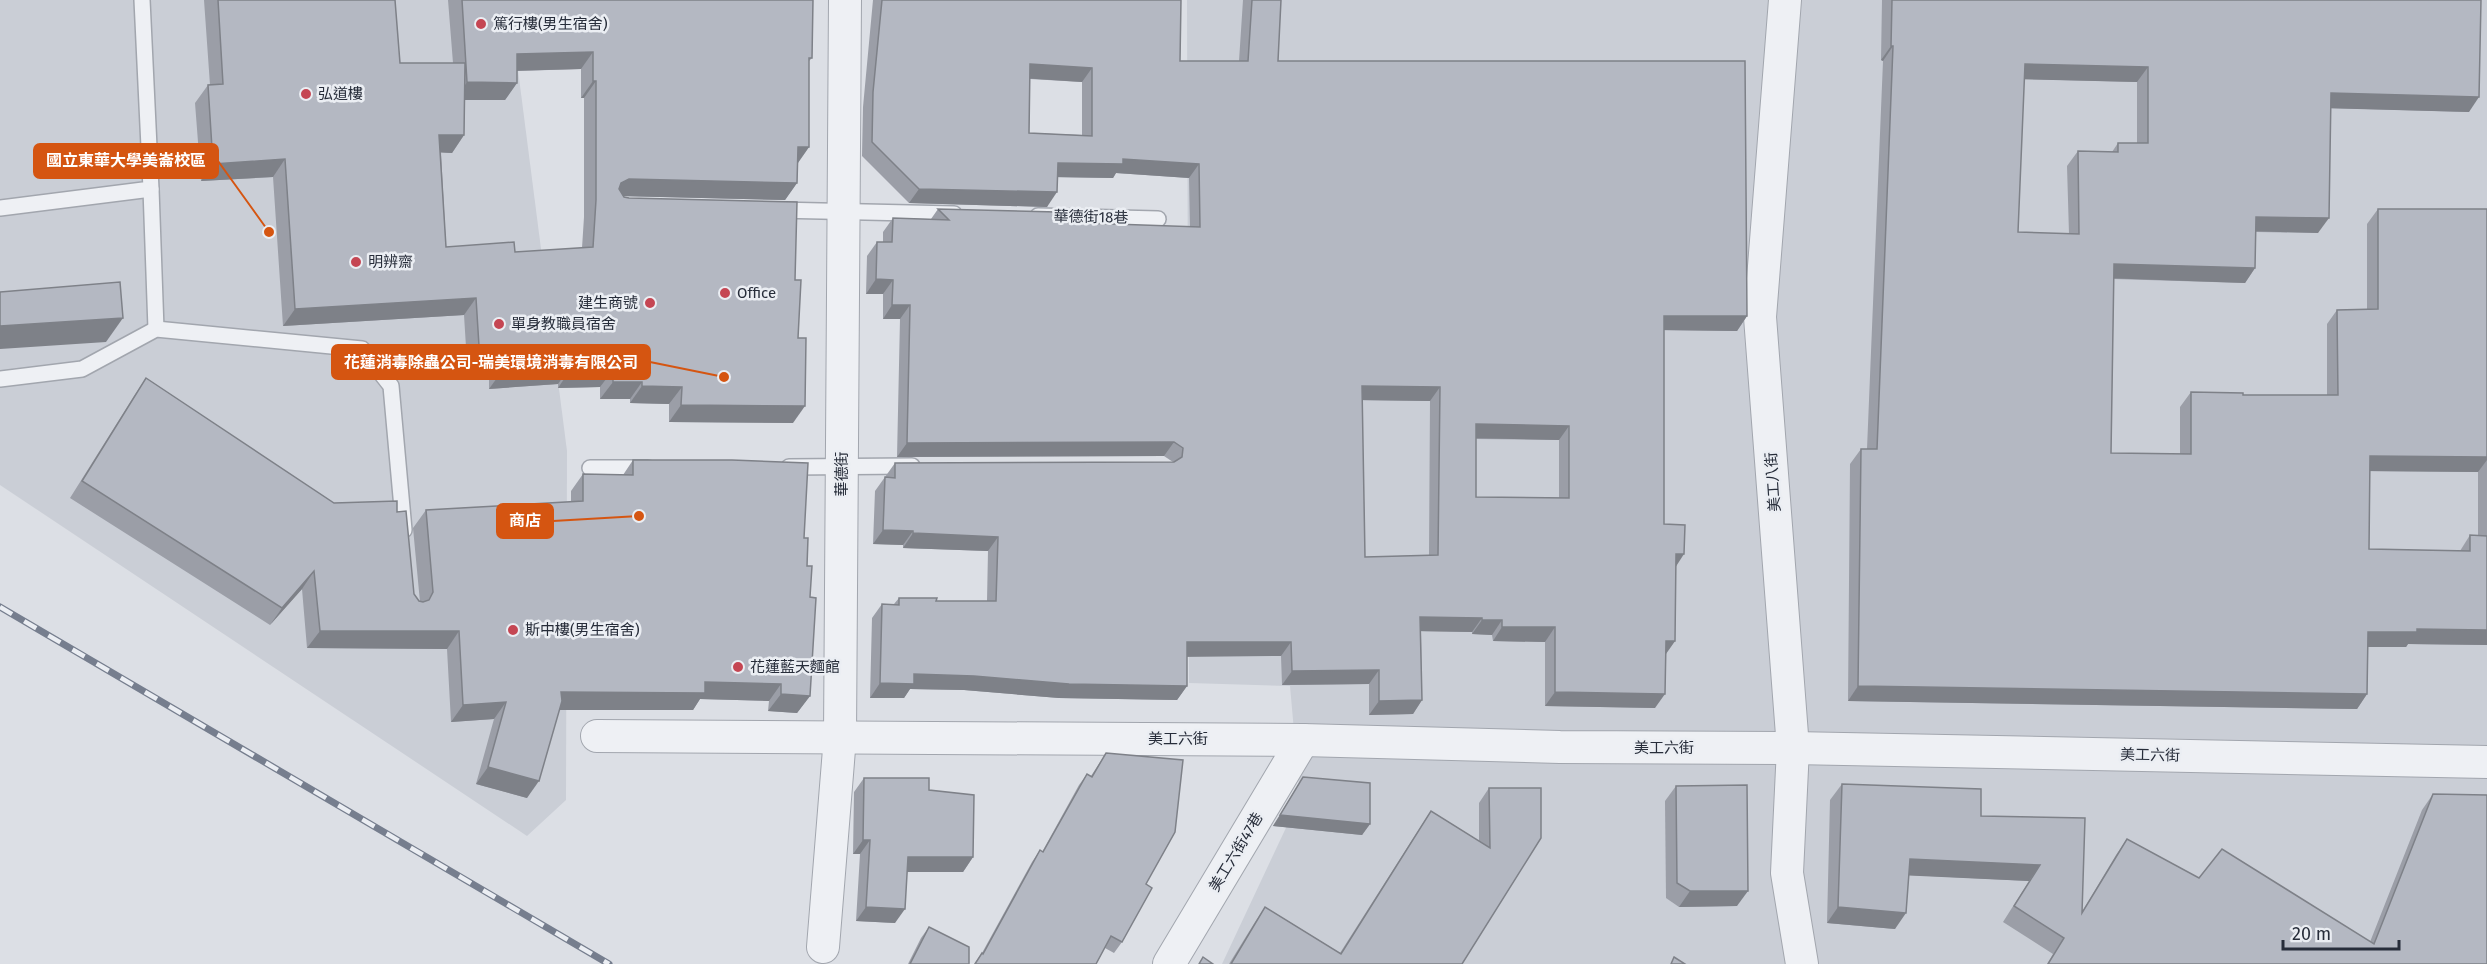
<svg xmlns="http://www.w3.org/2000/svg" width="2487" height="964" viewBox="0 0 2487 964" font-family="'Fira Sans','Noto Sans TC',sans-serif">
  <rect width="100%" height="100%" fill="#dcdfe5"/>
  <g fill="#caced6">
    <polygon points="0,0 509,0 567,451 566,800 527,836 0,485"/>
    <polygon points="1187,0 2487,0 2487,964 1222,964 1300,798 1290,686 1189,683"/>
  </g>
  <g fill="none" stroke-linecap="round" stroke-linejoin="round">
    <defs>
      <g id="service">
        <polyline points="151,189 156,329"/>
        <polyline points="0,208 151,189 142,0"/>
        <polyline points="777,210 954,214"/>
        <polyline points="1038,216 1158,219"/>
        <polyline points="0,379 82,369 156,329 362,349 391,386 404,530"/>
        <polyline points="789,467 912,466"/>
        <polyline points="590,468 648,468"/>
      </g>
      <g id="minor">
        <polyline points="1785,0 1760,317 1793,748 1787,873 1802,964"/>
        <polyline points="597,736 1303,740 1560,747 1793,748 2487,762"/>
        <polyline points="823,947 840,737 845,0"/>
        <polyline points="1169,964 1303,740"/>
      </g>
    </defs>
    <use href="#service" stroke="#a2a6ae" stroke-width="18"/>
    <use href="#minor" stroke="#a2a6ae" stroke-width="34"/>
    <use href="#service" stroke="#eef0f4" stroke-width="15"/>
    <use href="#minor" stroke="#eef0f4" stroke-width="32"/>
    <defs>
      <polyline id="rail" points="0,607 609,964"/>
    </defs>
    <use href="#rail" stroke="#767e8e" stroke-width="7"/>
    <use href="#rail" stroke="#ebeef3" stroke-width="4.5" stroke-dasharray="14" stroke-linecap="butt"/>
  </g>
  <g fill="#9b9ea7" fill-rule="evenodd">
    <path d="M 204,0 L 395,0 L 400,63 L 453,63 L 448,0 L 813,0 L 812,58 L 809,61 L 809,147 L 798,163 L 797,183 L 785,200 L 623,196 L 795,280 L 793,423 L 669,422 L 669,404 L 630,403 L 630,399 L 600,399 L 600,387 L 558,388 L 558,384 L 489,389 L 489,378 L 468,379 L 464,315 L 283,326 L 273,177 L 201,181 L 195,103 L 208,85 L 210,85 ZM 581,69 L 581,98 L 584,98 L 584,217 L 582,248 L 515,252 L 446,247 L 441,152 L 452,153 L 464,135 L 465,100 L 505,100 L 517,83 L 517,71 Z"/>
    <path d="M 873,0 L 1181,0 L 1180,61 L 1239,61 L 1243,0 L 1281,0 L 1278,61 L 1747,316 L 1737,331 L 1664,330 L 1664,524 L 1676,566 L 1675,641 L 1666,654 L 1655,708 L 1545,706 L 1545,642 L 1493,641 L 1492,635 L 1472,634 L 1472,632 L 1421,631 L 1422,700 L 1413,714 L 1369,715 L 1369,684 L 1282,685 L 1281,656 L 1187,656 L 1187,686 L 1177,700 L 1059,698 L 964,690 L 910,689 L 904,698 L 870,698 L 872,618 L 882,604 L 894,604 L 899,598 L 936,601 L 987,601 L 988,551 L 903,548 L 903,545 L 873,544 L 875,491 L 895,463 L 1173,462 L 1164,456 L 897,457 L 900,319 L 883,319 L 883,294 L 866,294 L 867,256 L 877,242 L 883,242 L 883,232 L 893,218 L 931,219 L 938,209 L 1056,222 L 1190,227 L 1189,178 L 1116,173 L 1113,178 L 1058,177 L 1047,207 L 909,203 L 862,156 L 863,107 ZM 1030,79 L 1082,82 L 1082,135 L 1029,133 ZM 1362,400 L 1430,401 L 1429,555 L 1365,557 ZM 1476,439 L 1559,440 L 1559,498 L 1476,497 Z"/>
    <path d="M 1882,0 L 2481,0 L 2469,112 L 2330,108 L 2318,233 L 2256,232 L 2255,268 L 2245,283 L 2114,279 L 2111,453 L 2180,454 L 2180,407 L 2191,392 L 2243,395 L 2327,395 L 2327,324 L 2337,310 L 2367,309 L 2367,224 L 2378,209 L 2487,209 L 2487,645 L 2408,644 L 2406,647 L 2368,647 L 2367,694 L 2357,709 L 1848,701 L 1850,464 L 1861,449 L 1867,449 L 1883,61 L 1881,60 ZM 2024,79 L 2137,82 L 2137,143 L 2118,143 L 2112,152 L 2078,151 L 2067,166 L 2069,234 L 2018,232 ZM 2370,471 L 2478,472 L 2478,536 L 2470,535 L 2460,551 L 2369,549 Z"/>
    <polygon points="146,378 334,503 397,512 414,594 419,601 420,602 413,528 426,510 571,502 571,491 583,474 623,475 633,460 804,538 810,597 810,696 797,713 768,711 769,701 700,699 693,710 559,710 527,798 476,784 494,719 451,722 447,649 307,648 302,589 270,625 70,498 134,396"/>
    <polygon points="1106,753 1146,884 1122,942 1114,953 1105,948 1096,964 974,964 982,953 1032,862 1040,850 1042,852 1079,785 1087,774 1091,776"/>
    <polygon points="1303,777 1370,824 1362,835 1273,826"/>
    <polygon points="864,778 929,790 973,857 963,872 907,872 895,923 856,921 860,854 853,854 854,792"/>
    <polygon points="1842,784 1981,816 2083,910 2116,855 2127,839 2199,878 2370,942 2422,810 2433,794 2487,964 2047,964 2053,954 2003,922 2029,881 1909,875 1895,929 1827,923 1830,800"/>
    <polygon points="1676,786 1737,906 1679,907 1666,898 1665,801"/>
    <polygon points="1489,788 1541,788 1462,964 1229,964 1255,922 1265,907 1340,953 1421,826 1431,811 1479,841 1479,803"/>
    <polygon points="929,927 969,964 908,964 921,938"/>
  </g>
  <g fill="#7e8188">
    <polygon points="1891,46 1893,46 1883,61 1881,60"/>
    <polygon points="593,52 581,69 505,71 517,54"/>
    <polygon points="1030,64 1092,68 1082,82 1021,78"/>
    <polygon points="2025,64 2148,67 2137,82 2014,79"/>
    <polygon points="593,81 596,81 584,98 581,98"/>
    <polygon points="467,82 517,83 505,100 455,100"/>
    <polygon points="2331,93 2479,97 2469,112 2320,108"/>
    <polygon points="439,135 464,135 452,153 427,152"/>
    <polygon points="798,147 809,147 797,164"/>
    <polygon points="285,159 273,177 201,181 213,164"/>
    <polygon points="1123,159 1199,164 1189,178 1116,173 1113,178 1048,177 1058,163"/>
    <polygon points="629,179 797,183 785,200 617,196 621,183"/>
    <polygon points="919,189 1057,192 1047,207 909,203"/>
    <polygon points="2256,217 2329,218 2318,233 2246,231"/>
    <polygon points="2114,264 2255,268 2245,283 2104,278"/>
    <polygon points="876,279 893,280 883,294 866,294"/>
    <polygon points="476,298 464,315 283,326 295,309"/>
    <polygon points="892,305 910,305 900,319 883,319"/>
    <polygon points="1664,316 1747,316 1737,331 1654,330"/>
    <polygon points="123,318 106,342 0,349 0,326"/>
    <polygon points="501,361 489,378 468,379 480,362"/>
    <polygon points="570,367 558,384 489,389 502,371"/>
    <polygon points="570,370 613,370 600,387 558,388"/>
    <polygon points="613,382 642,382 630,399 600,399"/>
    <polygon points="642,386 682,387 669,404 630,403"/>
    <polygon points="1362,386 1440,387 1430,401 1352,400"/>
    <polygon points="681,405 805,406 793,423 669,422"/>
    <polygon points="1476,424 1569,426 1559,440 1466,438"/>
    <polygon points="1174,442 1164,456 897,457 907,443"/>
    <polygon points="2370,456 2487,457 2487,460 2478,472 2359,471"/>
    <polygon points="883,530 913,531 903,545 873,544"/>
    <polygon points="913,533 998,537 988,551 903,548"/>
    <polygon points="1676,554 1684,554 1675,568"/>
    <polygon points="314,571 302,589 270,625 282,608"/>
    <polygon points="1420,617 1482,618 1472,632 1410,631"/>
    <polygon points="1482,620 1502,620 1492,635 1472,634"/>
    <polygon points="1502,627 1555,627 1545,642 1493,641"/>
    <polygon points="2417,629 2487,630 2487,645 2408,644 2406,647 2358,647 2368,632"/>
    <polygon points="320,631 459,631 447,649 307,648"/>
    <polygon points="1666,641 1675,641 1665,655"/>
    <polygon points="1187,642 1291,642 1281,656 1177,657"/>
    <polygon points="1379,670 1369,684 1282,685 1292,671"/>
    <polygon points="914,674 974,676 1187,686 1177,700 1059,698 964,690 910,689 904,698 870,698 880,683"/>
    <polygon points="705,682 781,684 769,701 700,699 693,710 549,710 561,692"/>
    <polygon points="1858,686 2367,694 2357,709 1848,701"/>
    <polygon points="1555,692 1665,694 1655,708 1545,706"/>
    <polygon points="781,694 810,696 797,713 768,711"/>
    <polygon points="1422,700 1413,714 1369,715 1379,701"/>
    <polygon points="506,702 494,719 451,722 463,705"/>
    <polygon points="488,767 539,781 527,798 476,784"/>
    <polygon points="1280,815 1370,824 1362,835 1273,826"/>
    <polygon points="863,840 870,840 860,854 853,854"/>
    <polygon points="908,857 973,857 963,872 897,872"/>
    <polygon points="1910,859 2040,865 2029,881 1898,875"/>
    <polygon points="1690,891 1748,891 1737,906 1679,907"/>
    <polygon points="866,907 905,909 895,923 856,921"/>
    <polygon points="1838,907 1906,913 1895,929 1827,923"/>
  </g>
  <g fill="#b4b8c2" stroke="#7e8188" stroke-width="1.5" fill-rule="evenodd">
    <polygon points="218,0 395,0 400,63 465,63 464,135 439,135 446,247 514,242 515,252 593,247 596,200 596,81 593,81 593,52 517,54 517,83 467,82 462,0 813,0 812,58 809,58 809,147 798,147 797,183 629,179 621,183 619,189 624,197 629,198 797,202 795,280 801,280 798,338 806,338 805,406 681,405 682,387 642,386 642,382 613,382 613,370 570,370 570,367 502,371 501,361 480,362 476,298 295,309 285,159 213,164 208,85 223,84"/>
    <path d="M 882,0 L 1181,0 L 1180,61 L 1248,61 L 1252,0 L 1281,0 L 1278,61 L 1745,61 L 1747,316 L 1664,316 L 1664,524 L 1685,525 L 1684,554 L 1676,554 L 1675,641 L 1666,641 L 1665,694 L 1555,692 L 1555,627 L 1502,627 L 1502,620 L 1482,620 L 1482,618 L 1420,617 L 1422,700 L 1379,701 L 1379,670 L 1292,671 L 1291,642 L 1187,642 L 1187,686 L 1069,684 L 974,676 L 914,674 L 914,684 L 880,683 L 882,604 L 899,605 L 899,598 L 937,598 L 936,601 L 996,601 L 998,537 L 913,533 L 913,531 L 883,530 L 885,477 L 895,478 L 895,463 L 1174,462 L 1182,457 L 1183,448 L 1174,442 L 907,443 L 910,305 L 892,305 L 893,280 L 876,279 L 877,242 L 892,242 L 893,218 L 949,220 L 938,209 L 1057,212 L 1056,222 L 1200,227 L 1199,164 L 1123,159 L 1123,164 L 1058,163 L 1057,192 L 919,189 L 872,142 L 873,92 ZM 1030,64 L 1092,68 L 1092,136 L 1029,133 ZM 1362,386 L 1440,387 L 1438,555 L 1365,557 ZM 1476,424 L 1569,426 L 1569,498 L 1476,497 Z"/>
    <path d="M 1892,0 L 2481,0 L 2479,97 L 2331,93 L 2329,218 L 2256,217 L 2255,268 L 2114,264 L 2111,453 L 2191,454 L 2191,392 L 2243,393 L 2243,395 L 2338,395 L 2337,310 L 2378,309 L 2378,209 L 2487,209 L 2487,457 L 2370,456 L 2369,549 L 2470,551 L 2470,535 L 2487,536 L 2487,630 L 2417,629 L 2417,632 L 2368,632 L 2367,694 L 1858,686 L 1861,449 L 1877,449 L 1893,46 L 1891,46 ZM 2025,64 L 2148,67 L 2148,143 L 2118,143 L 2118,152 L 2078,151 L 2079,234 L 2018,232 Z"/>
    <polygon points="120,282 123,318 0,326 0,292"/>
    <polygon points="146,378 334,503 397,501 397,512 406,511 414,594 419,601 423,602 429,600 433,592 426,510 583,501 583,474 633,475 633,460 732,460 808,463 804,538 808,538 807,566 812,566 810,597 816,598 810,696 781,694 781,684 705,682 705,693 561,692 562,701 539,781 488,767 506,702 463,705 459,631 320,631 314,571 282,608 82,481"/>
    <polygon points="1106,753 1183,760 1175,832 1146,884 1152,888 1122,942 1111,936 1096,964 975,964 982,953 983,954 1040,850 1043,852 1087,774 1092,777"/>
    <polygon points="1303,777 1370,783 1370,824 1280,815"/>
    <polygon points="864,778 929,778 929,790 974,795 973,857 908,857 905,909 866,907 870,840 863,840"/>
    <polygon points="1842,784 1981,789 1981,816 2085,818 2082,913 2127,839 2199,878 2222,849 2374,944 2433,794 2487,795 2487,964 2048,964 2064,938 2014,906 2040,865 1910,859 1906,913 1838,907"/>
    <polygon points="1747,785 1748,891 1690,891 1677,883 1676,786"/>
    <polygon points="1489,788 1541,788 1541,838 1462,964 1231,964 1265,907 1341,954 1431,811 1490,848"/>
    <polygon points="929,927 969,947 969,964 910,964"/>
    <polygon points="1203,957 1213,964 1199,964"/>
    <polygon points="1674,957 1685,964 1671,964"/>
  </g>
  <g fill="#c54653" stroke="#ebeef3" stroke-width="2">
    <circle cx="481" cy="24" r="6"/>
    <circle cx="306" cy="94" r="6"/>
    <circle cx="356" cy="262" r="6"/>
    <circle cx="725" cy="293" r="6"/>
    <circle cx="650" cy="303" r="6"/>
    <circle cx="499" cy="324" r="6"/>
    <circle cx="513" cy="630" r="6"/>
    <circle cx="738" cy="667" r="6"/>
  </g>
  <g text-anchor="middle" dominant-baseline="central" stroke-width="5" stroke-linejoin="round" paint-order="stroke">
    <g font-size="15" fill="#272d3a" stroke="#ebeef3" text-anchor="start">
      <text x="493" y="24">篤行樓(男生宿舍)</text>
      <text x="318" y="94">弘道樓</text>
      <text x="368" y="262">明辨齋</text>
      <text x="737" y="293">Office</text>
      <text x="638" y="303" text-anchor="end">建生商號</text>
      <text x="511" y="324">單身教職員宿舍</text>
      <text x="525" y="630">斯中樓(男生宿舍)</text>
      <text x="750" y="667">花蓮藍天麵館</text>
    </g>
    <g font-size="15" fill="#272d3a" stroke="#ebeef3">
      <text transform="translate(1091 217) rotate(1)">華德街18巷</text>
      <text transform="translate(842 474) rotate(-90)">華德街</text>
      <text transform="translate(1773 482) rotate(-94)">美工八街</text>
      <text x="1178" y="739">美工六街</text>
      <text x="1664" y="748">美工六街</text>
      <text transform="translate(2150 755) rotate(1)">美工六街</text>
      <text transform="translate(1236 852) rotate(-59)">美工六街47巷</text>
    </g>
  </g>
  <path fill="none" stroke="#d55511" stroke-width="2" d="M269 232L218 161M724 377L650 362M639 516L553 521"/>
  <g fill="#d55511" stroke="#ebeef3" stroke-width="2">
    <circle cx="269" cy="232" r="6"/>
    <circle cx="724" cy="377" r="6"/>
    <circle cx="639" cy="516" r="6"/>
  </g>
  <g fill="#d55511" stroke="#d55511" stroke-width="2">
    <rect x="34" y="144" width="184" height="34" rx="6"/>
    <rect x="332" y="345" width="318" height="34" rx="6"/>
    <rect x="497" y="504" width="56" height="34" rx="6"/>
  </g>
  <g font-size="16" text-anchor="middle" font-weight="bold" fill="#fff">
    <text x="126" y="166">國立東華大學美崙校區</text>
    <text x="491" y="368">花蓮消毒除蟲公司-瑞美環境消毒有限公司</text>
    <text x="525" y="526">商店</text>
  </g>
  <path d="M2283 940v9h116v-9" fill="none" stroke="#272d3a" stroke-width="3"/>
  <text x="2292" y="940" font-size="18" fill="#272d3a" stroke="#ebeef3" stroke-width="4.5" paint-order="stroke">20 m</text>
</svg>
